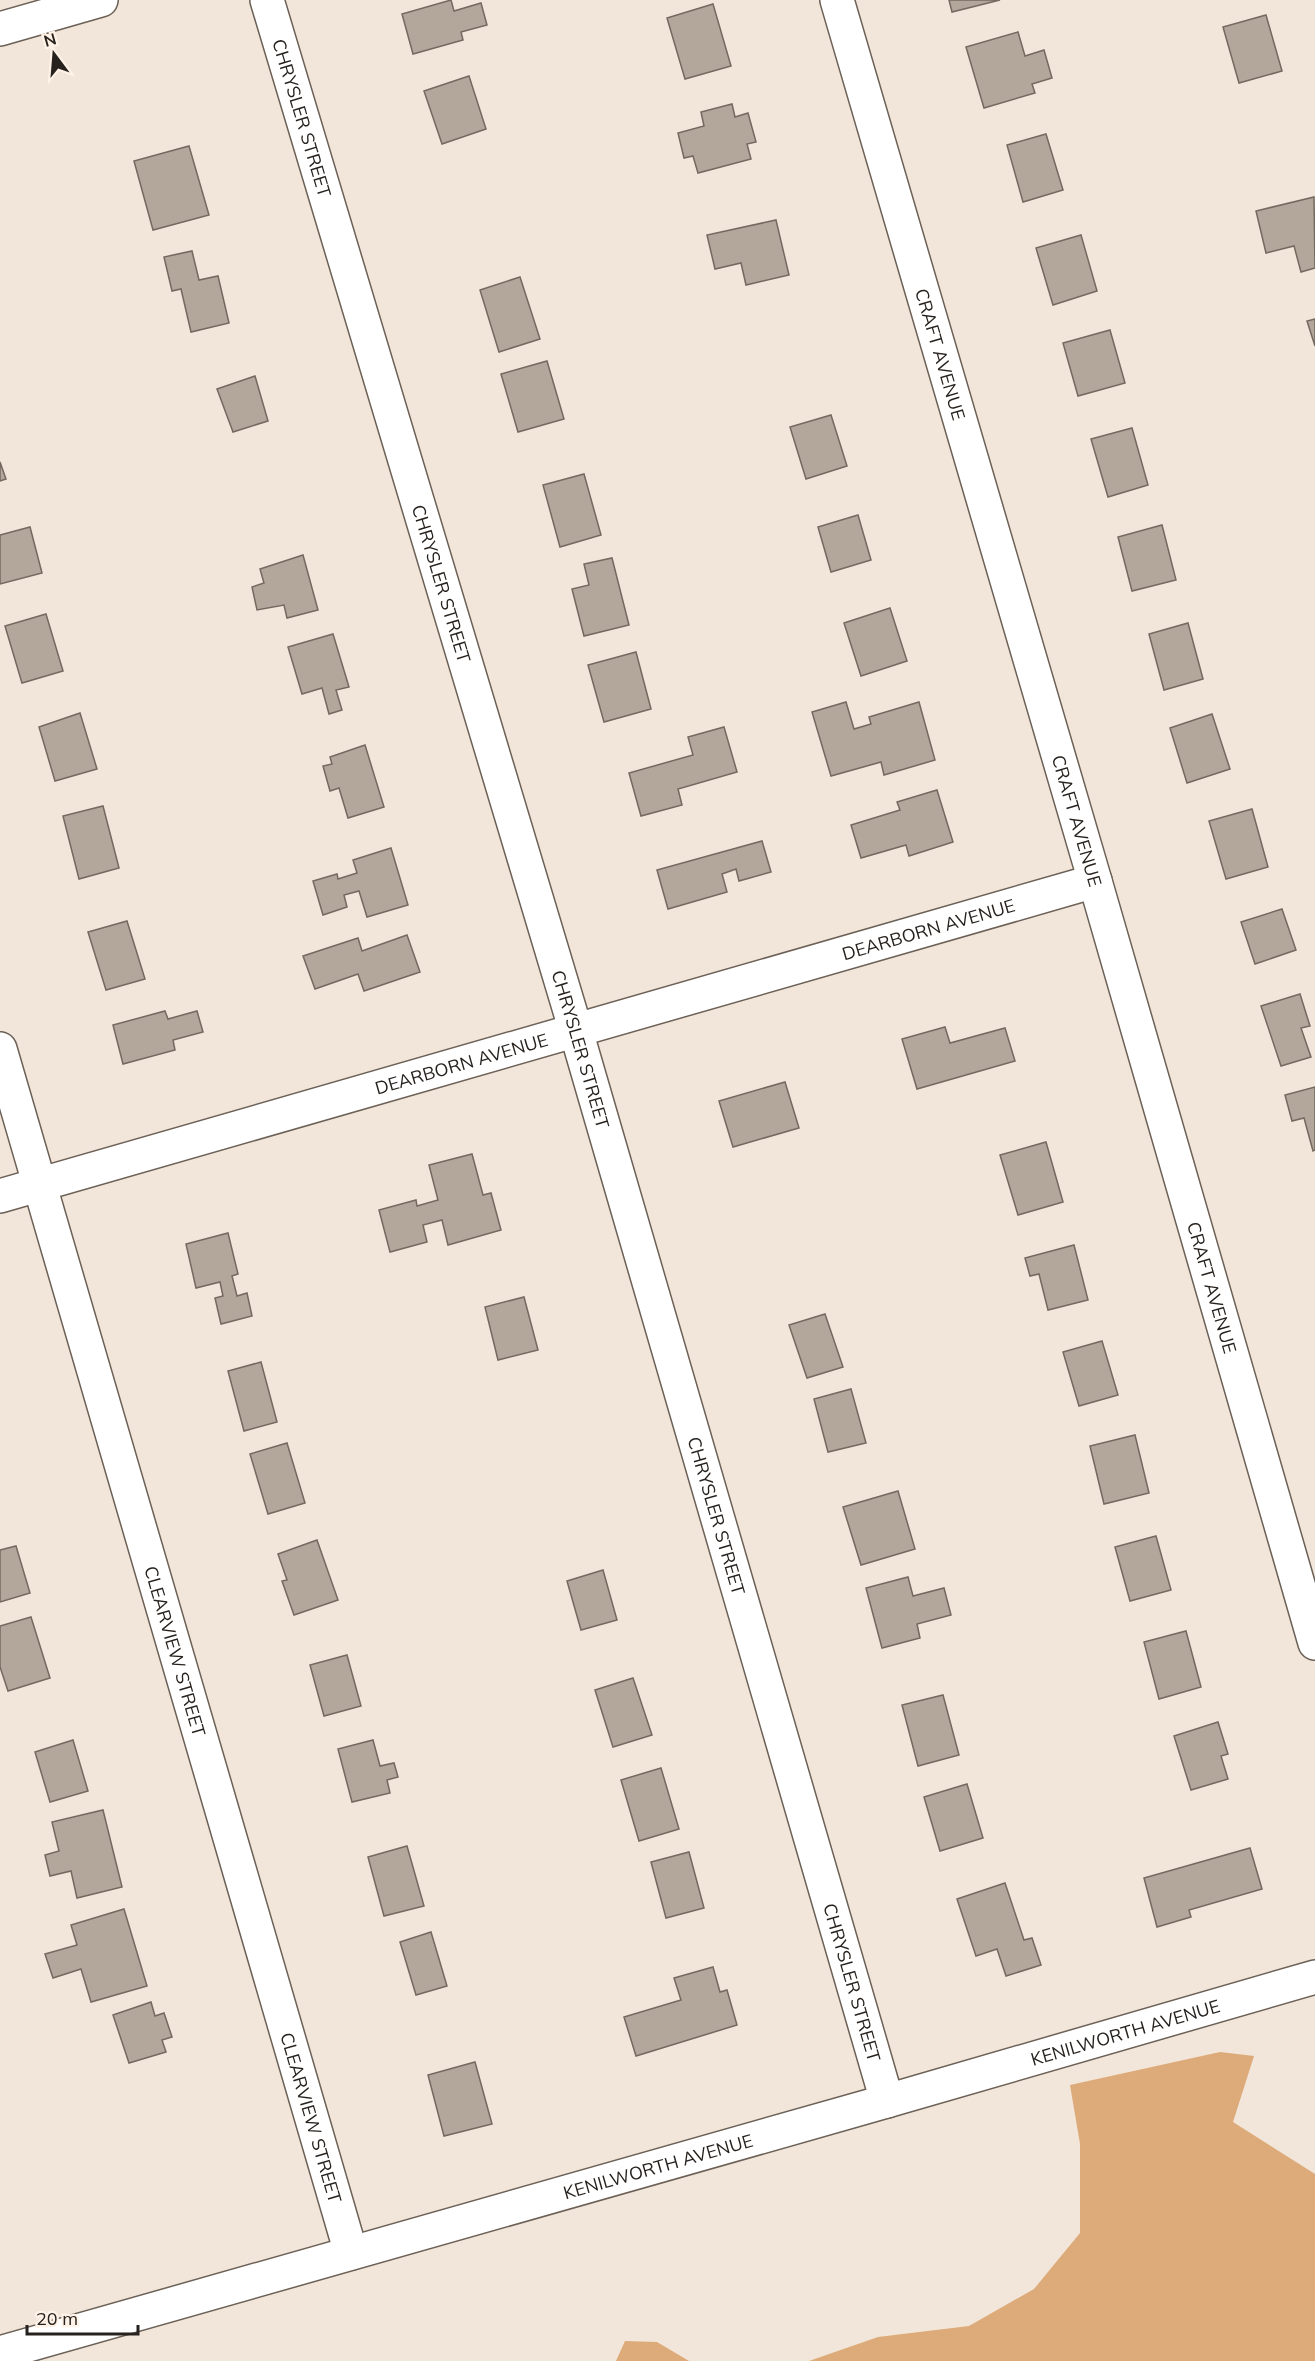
<svg xmlns="http://www.w3.org/2000/svg" width="1315" height="2361" viewBox="0 0 1315 2361" font-family="Mulish,sans-serif">
  <rect width="100%" height="100%" fill="#f2e5d9"/>
  <g fill="#ddab79">
    <polygon points="1220,2052 1254,2056 1233,2122 1315,2174 1315,2361 809,2361 878,2337 969,2326 1034,2289 1080,2233 1080,2144 1070,2085"/>
    <polygon points="625,2341 657,2342 689,2361 616,2361"/>
  </g>
  <g fill="#b3a79c" stroke="#74695f" stroke-width="1.5">
    <polygon points="451,0 454,11 481,3 487,25 461,32 463,40 413,54 402,14"/>
    <polygon points="949,0 1000,0 952,12"/>
    <polygon points="713,4 731,66 685,79 667,18"/>
    <polygon points="1266,15 1282,71 1239,83 1223,27"/>
    <polygon points="1018,32 1025,56 1044,50 1052,78 1032,84 1035,93 984,108 966,47"/>
    <polygon points="469,76 486,129 442,144 424,91"/>
    <polygon points="732,104 735,117 748,113 756,142 747,144 751,159 698,173 693,156 684,158 678,133 704,126 701,112"/>
    <polygon points="1046,134 1063,190 1023,202 1007,145"/>
    <polygon points="189,146 209,215 153,230 134,161"/>
    <polygon points="1314,197 1315,268 1301,272 1294,246 1266,253 1256,211"/>
    <polygon points="776,220 789,275 746,285 741,263 715,269 707,235"/>
    <polygon points="1081,235 1097,291 1053,305 1036,248"/>
    <polygon points="192,251 199,280 218,276 229,323 191,332 181,289 172,291 164,257"/>
    <polygon points="520,277 540,339 499,352 480,290"/>
    <polygon points="1315,319 1315,346 1307,321"/>
    <polygon points="1110,330 1125,383 1078,396 1063,343"/>
    <polygon points="547,361 564,419 518,432 501,374"/>
    <polygon points="255,376 268,421 233,432 217,389"/>
    <polygon points="831,415 847,466 806,479 790,427"/>
    <polygon points="1132,428 1148,485 1108,497 1091,439"/>
    <polygon points="0,462 6,479 0,481"/>
    <polygon points="584,474 601,535 560,547 543,485"/>
    <polygon points="858,515 871,560 831,572 818,527"/>
    <polygon points="1162,525 1176,580 1132,591 1118,537"/>
    <polygon points="30,527 42,573 0,584 0,535"/>
    <polygon points="303,555 318,610 287,618 284,605 257,610 252,587 264,583 260,569"/>
    <polygon points="612,558 629,625 584,636 572,589 589,585 584,564"/>
    <polygon points="890,608 907,661 861,676 844,623"/>
    <polygon points="46,614 63,671 22,683 5,626"/>
    <polygon points="1188,623 1203,679 1164,690 1149,634"/>
    <polygon points="333,634 349,687 336,690 342,710 329,714 322,688 302,694 288,647"/>
    <polygon points="636,652 651,709 604,722 588,665"/>
    <polygon points="846,702 854,729 871,724 869,717 919,702 935,760 884,775 881,762 831,776 812,712"/>
    <polygon points="80,713 97,769 55,781 39,727"/>
    <polygon points="1212,714 1230,769 1187,783 1170,728"/>
    <polygon points="724,727 737,772 678,789 682,805 641,816 629,773 693,755 688,737"/>
    <polygon points="365,745 384,807 348,818 339,788 330,791 323,766 332,764 330,757"/>
    <polygon points="937,790 953,842 909,856 906,845 861,858 851,825 900,810 897,802"/>
    <polygon points="103,806 119,868 79,879 63,816"/>
    <polygon points="1252,809 1268,867 1226,879 1209,821"/>
    <polygon points="762,841 771,872 739,881 736,869 722,874 727,892 668,909 657,870"/>
    <polygon points="391,848 408,905 367,917 359,891 344,895 347,907 323,915 313,881 337,874 338,879 357,873 353,860"/>
    <polygon points="1282,909 1296,950 1255,964 1241,922"/>
    <polygon points="127,921 145,979 106,990 88,932"/>
    <polygon points="407,935 420,972 364,991 358,974 315,989 303,956 358,938 362,951"/>
    <polygon points="1300,994 1310,1026 1301,1028 1311,1057 1281,1066 1261,1006"/>
    <polygon points="165,1011 168,1019 197,1011 203,1032 173,1040 175,1050 123,1064 113,1025"/>
    <polygon points="945,1027 950,1043 1005,1028 1015,1061 917,1089 902,1039"/>
    <polygon points="785,1082 799,1128 733,1147 719,1101"/>
    <polygon points="1315,1087 1315,1150 1313,1151 1304,1118 1292,1121 1285,1095"/>
    <polygon points="1046,1142 1063,1202 1018,1215 1000,1155"/>
    <polygon points="472,1154 483,1195 491,1193 501,1230 448,1245 442,1220 423,1225 427,1242 390,1252 379,1210 416,1200 417,1206 438,1200 429,1165"/>
    <polygon points="228,1233 238,1274 232,1276 237,1296 247,1293 252,1316 221,1324 215,1298 223,1296 220,1282 196,1288 186,1244"/>
    <polygon points="1074,1245 1088,1300 1048,1310 1039,1274 1030,1276 1025,1258"/>
    <polygon points="524,1297 538,1350 498,1360 485,1307"/>
    <polygon points="825,1314 843,1367 807,1378 789,1325"/>
    <polygon points="1102,1341 1118,1395 1079,1406 1063,1352"/>
    <polygon points="261,1362 277,1422 244,1431 228,1371"/>
    <polygon points="851,1389 866,1443 828,1452 814,1399"/>
    <polygon points="1135,1435 1149,1493 1104,1504 1090,1446"/>
    <polygon points="287,1443 305,1503 268,1514 250,1454"/>
    <polygon points="898,1491 915,1549 861,1565 843,1507"/>
    <polygon points="1156,1536 1171,1590 1130,1601 1115,1547"/>
    <polygon points="317,1540 338,1600 294,1615 282,1581 287,1580 278,1554"/>
    <polygon points="16,1546 30,1593 0,1602 0,1550"/>
    <polygon points="603,1570 617,1620 581,1630 567,1581"/>
    <polygon points="908,1577 913,1596 944,1588 951,1615 917,1624 920,1638 882,1648 866,1588"/>
    <polygon points="31,1617 50,1678 8,1691 0,1667 0,1626"/>
    <polygon points="1186,1631 1201,1687 1159,1699 1144,1642"/>
    <polygon points="347,1655 361,1706 324,1716 310,1665"/>
    <polygon points="633,1678 652,1735 613,1747 595,1690"/>
    <polygon points="943,1695 959,1755 918,1766 902,1705"/>
    <polygon points="1218,1722 1228,1754 1221,1756 1228,1779 1191,1790 1174,1736"/>
    <polygon points="73,1740 88,1791 50,1802 35,1752"/>
    <polygon points="373,1740 380,1766 394,1763 398,1777 387,1780 390,1793 352,1802 338,1749"/>
    <polygon points="661,1768 679,1829 639,1841 621,1780"/>
    <polygon points="967,1784 983,1838 940,1851 924,1797"/>
    <polygon points="103,1810 122,1887 77,1898 71,1871 50,1876 45,1855 59,1851 52,1822"/>
    <polygon points="407,1846 424,1906 384,1916 368,1857"/>
    <polygon points="1250,1848 1262,1889 1189,1910 1191,1917 1157,1927 1144,1878"/>
    <polygon points="689,1852 704,1908 666,1918 651,1862"/>
    <polygon points="1005,1883 1024,1940 1032,1938 1041,1965 1006,1976 997,1949 976,1956 957,1899"/>
    <polygon points="124,1909 147,1986 91,2002 81,1969 53,1978 45,1954 77,1945 71,1925"/>
    <polygon points="431,1932 447,1986 416,1995 400,1942"/>
    <polygon points="713,1967 720,1992 727,1990 737,2025 636,2056 624,2017 681,2000 674,1978"/>
    <polygon points="151,2002 155,2016 164,2013 172,2037 162,2040 166,2052 129,2063 113,2015"/>
    <polygon points="475,2062 492,2124 444,2136 428,2075"/>
  </g>
  <g fill="none" stroke-linecap="round" stroke-linejoin="round">
    <defs>
      <g id="street">
        <path id="s1" d="M 267,0 L 576,1031 L 887,2101"/>
        <path id="s2" d="M 837,0 L 1095,881 L 1315,1643"/>
        <polyline points="0,29 101,0"/>
        <path id="s3" d="M 0,1049 L 351,2253"/>
        <path id="s4" d="M 0,1196 L 1095,881"/>
        <path id="s5" d="M 0,2353 L 887,2101 L 1315,1977"/>
      </g>
    </defs>
    <use href="#street" stroke="#6c6157" stroke-width="36"/>
    <use href="#street" stroke="#fff" stroke-width="33"/>
  </g>
  <g text-anchor="middle" dominant-baseline="central" stroke-width="4.5" stroke-linejoin="round" paint-order="stroke">
    <g font-size="18" fill="#27221e" stroke="#fff2e7">
      <text stroke="none"><textPath href="#s1" startOffset="123">CHRYSLER STREET</textPath></text>
      <text stroke="none"><textPath href="#s2" startOffset="369">CRAFT AVENUE</textPath></text>
      <text stroke="none"><textPath href="#s1" startOffset="609">CHRYSLER STREET</textPath></text>
      <text stroke="none"><textPath href="#s2" startOffset="855">CRAFT AVENUE</textPath></text>
      <text stroke="none"><textPath href="#s4" startOffset="966">DEARBORN AVENUE</textPath></text>
      <text stroke="none"><textPath href="#s1" startOffset="1095">CHRYSLER STREET</textPath></text>
      <text stroke="none"><textPath href="#s4" startOffset="480">DEARBORN AVENUE</textPath></text>
      <text stroke="none"><textPath href="#s2" startOffset="1341">CRAFT AVENUE</textPath></text>
      <text stroke="none"><textPath href="#s1" startOffset="1581">CHRYSLER STREET</textPath></text>
      <text stroke="none"><textPath href="#s3" startOffset="627">CLEARVIEW STREET</textPath></text>
      <text stroke="none"><textPath href="#s1" startOffset="2067">CHRYSLER STREET</textPath></text>
      <text stroke="none"><textPath href="#s5" startOffset="1170">KENILWORTH AVENUE</textPath></text>
      <text stroke="none"><textPath href="#s3" startOffset="1113">CLEARVIEW STREET</textPath></text>
      <text stroke="none"><textPath href="#s5" startOffset="684">KENILWORTH AVENUE</textPath></text>
    </g>
  </g>
  <g transform="translate(54 54) rotate(344)" stroke="#fff2e7" stroke-width="4.5" paint-order="stroke">
  <path d="M0-4.5L10 22L0 15L-10 22Z" fill="#27221e"/>
  <text y="-9" font-size="16" font-weight="bold" text-anchor="middle" fill="#27221e">N</text>
  </g>
  <path d="M27 2325v9h111v-9" fill="none" stroke="#27221e" stroke-width="3"/>
  <text x="36" y="2325" font-size="18" fill="#27221e" stroke="#fff2e7" stroke-width="4.5" paint-order="stroke">20 m</text>
</svg>
